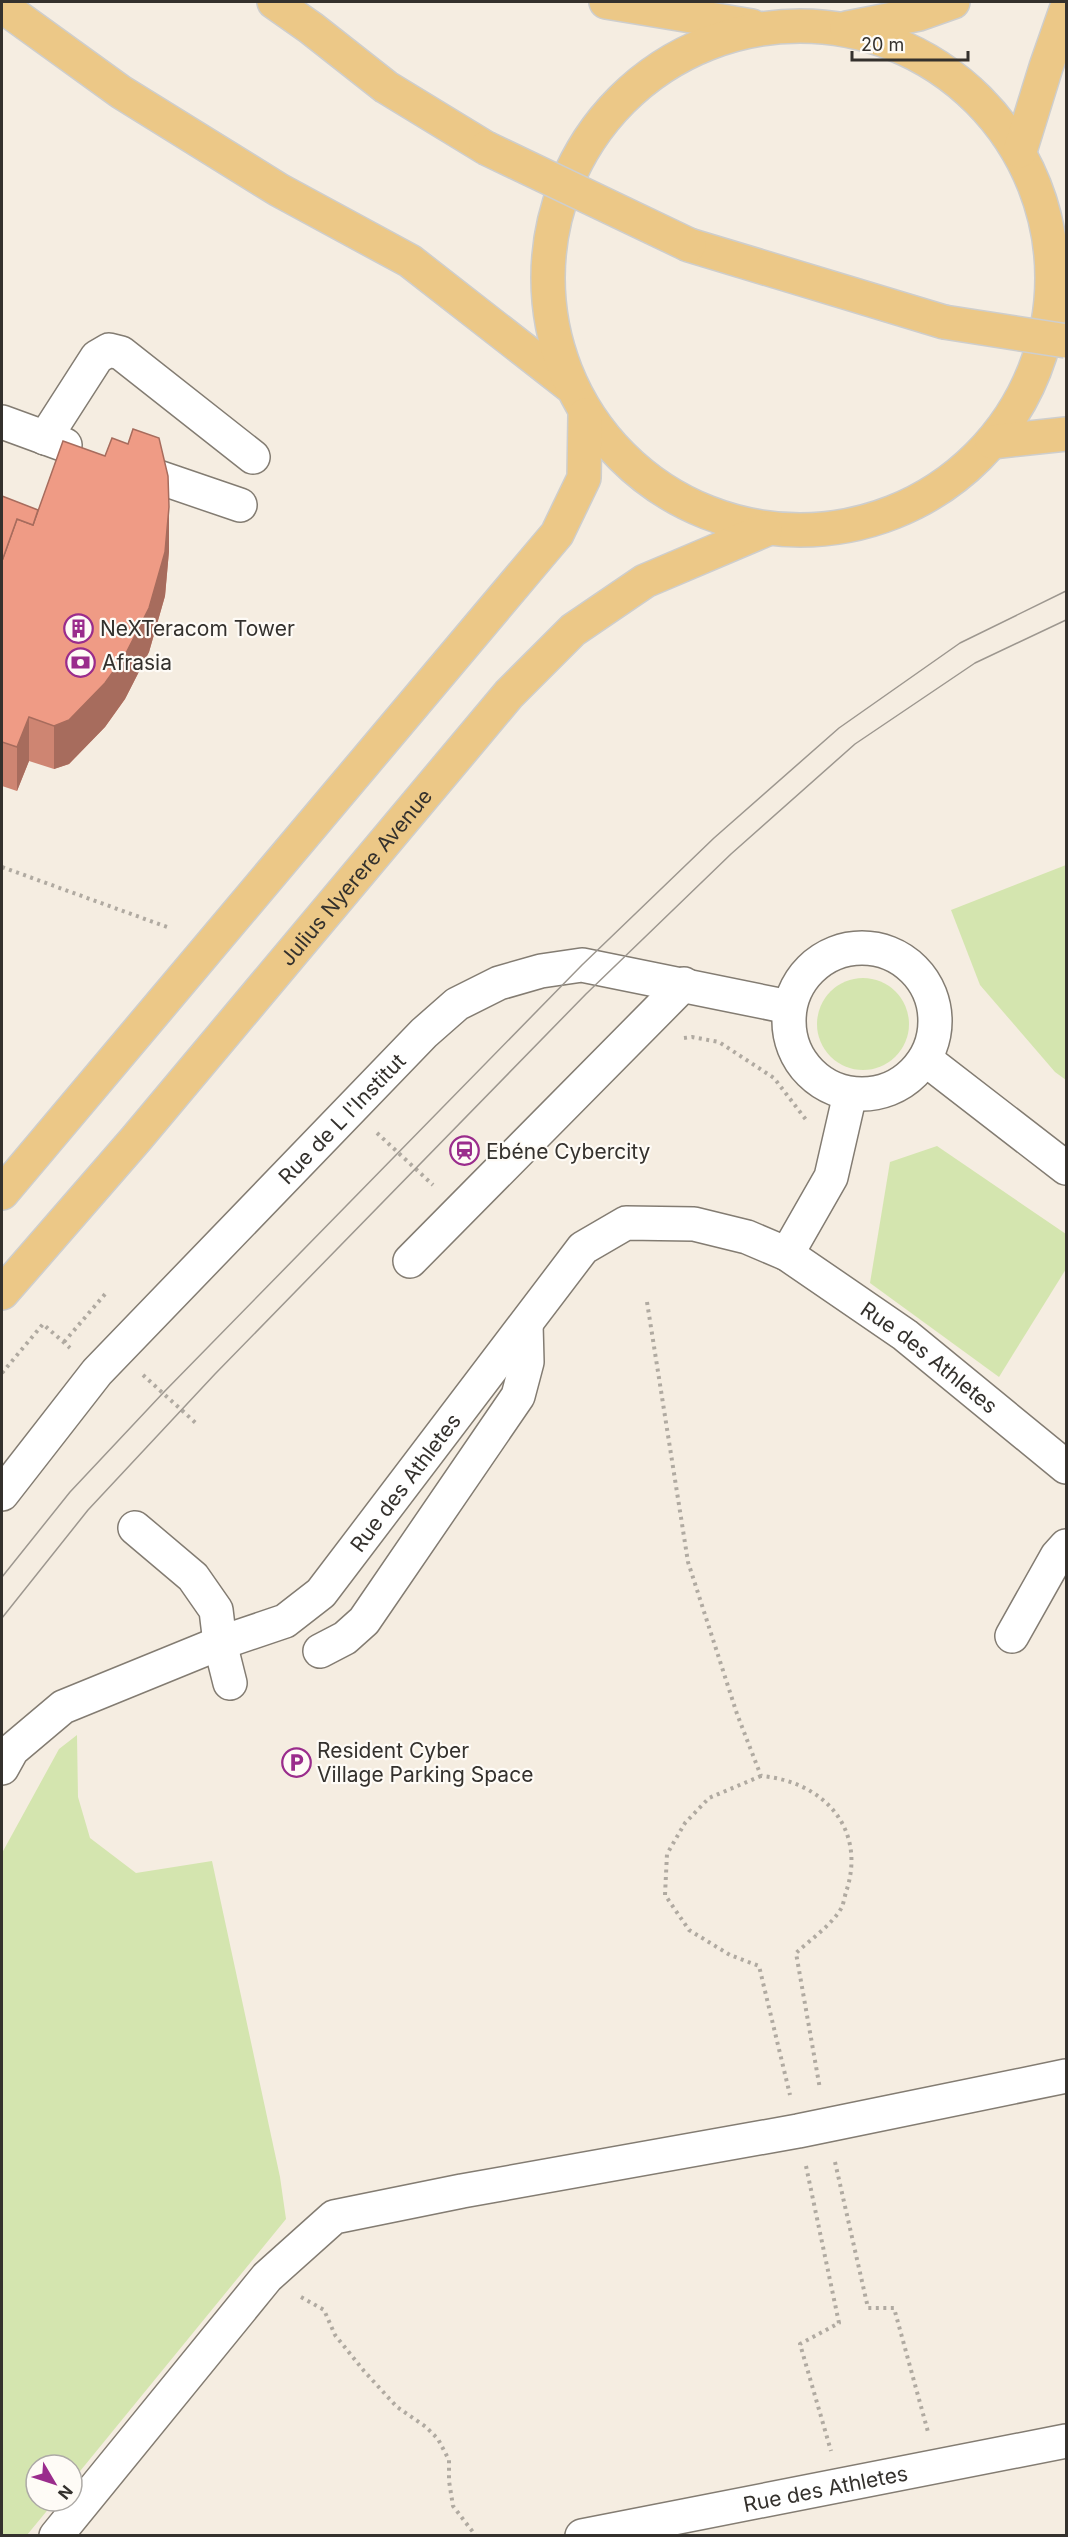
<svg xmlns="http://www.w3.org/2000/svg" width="1068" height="2537" viewBox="0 0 1068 2537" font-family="Inter,sans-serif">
  <rect width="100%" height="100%" fill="#f5ede1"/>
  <g fill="#d4e5af">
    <polygon points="1066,865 1066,1080 1055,1072 980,985 951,910"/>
    <circle cx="863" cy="1024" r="46"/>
    <polygon points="937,1146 1066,1234 1066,1269 999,1377 870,1283 890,1162"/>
    <polygon points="77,1735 78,1797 90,1838 136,1873 212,1861 280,2177 286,2219 72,2481 72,2465 36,2465 36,2501 55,2501 27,2535 2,2535 2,1853 59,1749"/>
  </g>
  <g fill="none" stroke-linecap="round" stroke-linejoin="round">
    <defs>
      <g id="minor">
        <polyline points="2,422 65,445"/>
        <polyline points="45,438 97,357 109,350 121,353 253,457"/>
        <polyline points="126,466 240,505"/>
        <circle cx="862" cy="1021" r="73"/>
        <polyline points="925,1059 1066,1168"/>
        <polyline points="787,1254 831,1177 850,1094"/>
        <polyline points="410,1261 684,984"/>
        <path id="s1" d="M 2,1494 L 97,1372 L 424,1033 L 457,1004 L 499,983 L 541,971 L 582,965 L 789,1007"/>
        <polyline points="135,1528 193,1577 216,1610 220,1643 230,1683"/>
        <polyline points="1012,1636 1057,1556 1066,1546"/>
        <polyline points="320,1651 345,1638 364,1621 518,1396 527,1362 526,1324"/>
        <path id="s2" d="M 2,1768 L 12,1750 L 63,1707 L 220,1643 L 285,1621 L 321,1593 L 583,1248 L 626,1223 L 694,1224 L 747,1237 L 787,1254 L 905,1335 L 1066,1467"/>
        <polyline points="56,2536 267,2277 334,2217 462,2191 798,2131 1066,2076"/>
        <path id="s3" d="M 582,2536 L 1066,2441"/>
      </g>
      <g id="major">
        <polyline points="274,2 311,28 386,87 486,148"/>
        <polyline points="606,2 752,26"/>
        <polyline points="2,6 121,92 279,190 410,261 569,385"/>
        <circle cx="800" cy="278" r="252"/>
        <polyline points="847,28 919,14 953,2"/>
        <polyline points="1020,151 1046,67 1066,10"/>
        <polyline points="689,245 944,322"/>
        <polyline points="992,442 1066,434"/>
        <polyline points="2,1193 557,534 584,478 585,415"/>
        <path id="s4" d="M 2,1293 L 136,1139 L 509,694 L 573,630 L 645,581 L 765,530"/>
      </g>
    </defs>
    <use href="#minor" stroke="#837c72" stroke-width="36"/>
    <use href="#major" stroke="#cececd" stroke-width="36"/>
    <g stroke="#b0aaa1" stroke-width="4" stroke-dasharray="3 4.5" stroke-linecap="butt">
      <polyline points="2,867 167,927"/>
      <polyline points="684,1038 692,1037 719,1042 774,1078 807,1121"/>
      <polyline points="377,1133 433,1185"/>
      <path d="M 647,1302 L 688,1562 L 737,1714 L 761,1776 C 822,1781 866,1827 847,1889 C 845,1894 844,1902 842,1907 C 832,1925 811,1939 796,1953 L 820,2089"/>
      <polyline points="64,1342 106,1293"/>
      <polyline points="2,1373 43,1324 70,1348"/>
      <polyline points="143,1375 198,1425"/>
      <polyline points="761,1776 709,1798 685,1823 667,1854 665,1895 689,1930 730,1955 759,1966 790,2095"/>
      <polyline points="835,2162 868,2308 894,2308 928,2432"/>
      <polyline points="806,2166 839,2323 800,2344 831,2451"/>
      <polyline points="301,2297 324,2310 335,2335 364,2371 397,2407 426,2427 438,2439 449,2460 449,2481 453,2506 476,2536"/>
    </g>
    <use href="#minor" stroke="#fff" stroke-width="33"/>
    <use href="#major" stroke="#ecc887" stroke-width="33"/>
    <g stroke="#9d978f" stroke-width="1.5">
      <polyline points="2,1577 70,1492 163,1393 582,965 714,838 839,728 960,643 1066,591"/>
      <polyline points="2,1618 88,1510 215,1374 586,994 731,854 855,744 975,663 1066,620"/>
    </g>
    <defs>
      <g id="major-bridge">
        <polyline points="486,148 689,245"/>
        <polyline points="944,322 1066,341"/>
      </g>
    </defs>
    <use href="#major-bridge" stroke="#cececd" stroke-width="36" stroke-linecap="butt"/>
    <use href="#major-bridge" stroke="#ecc887" stroke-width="33"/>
  </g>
  <polygon fill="#ce8572" points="2,496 38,510 169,551 165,596 149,652 125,699 105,727 69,764 54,769 29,761 17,791 2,786"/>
  <g fill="#a76c5d">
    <polygon points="169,507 169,551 165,596 149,652 125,699 105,727 69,764 54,769 54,726"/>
    <polygon points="29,717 29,761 17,791 17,747"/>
  </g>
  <g fill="#ef9b85" stroke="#a76c5d" stroke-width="1.5">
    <polygon points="133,429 159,438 168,476 169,507 165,552 149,608 125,655 105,683 69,720 54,726 29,717 17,747 2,742 2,561 17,519 33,525 63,441 105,456 112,438 128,444"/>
    <polygon points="2,496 38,510 33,525 17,519 2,561"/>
  </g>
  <defs>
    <symbol id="building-ring" viewBox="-11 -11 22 22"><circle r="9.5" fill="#fefbf6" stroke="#9a2c8c" stroke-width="1.5"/><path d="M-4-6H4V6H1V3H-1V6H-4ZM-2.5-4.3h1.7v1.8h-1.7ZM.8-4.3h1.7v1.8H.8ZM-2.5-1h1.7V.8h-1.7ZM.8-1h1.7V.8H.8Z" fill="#9a2c8c"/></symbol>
    <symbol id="bank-ring" viewBox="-11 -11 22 22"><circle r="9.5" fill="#fefbf6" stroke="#9a2c8c" stroke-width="1.5"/><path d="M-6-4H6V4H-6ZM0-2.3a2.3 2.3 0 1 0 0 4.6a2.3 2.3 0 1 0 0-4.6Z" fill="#9a2c8c"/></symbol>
    <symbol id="station-ring" viewBox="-11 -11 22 22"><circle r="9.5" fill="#fefbf6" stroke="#9a2c8c" stroke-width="1.5"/><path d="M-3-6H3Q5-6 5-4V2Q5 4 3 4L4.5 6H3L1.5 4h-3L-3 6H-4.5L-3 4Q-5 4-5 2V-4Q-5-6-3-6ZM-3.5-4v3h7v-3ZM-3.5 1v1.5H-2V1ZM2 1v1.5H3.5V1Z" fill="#9a2c8c"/></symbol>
    <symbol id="parking-ring" viewBox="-11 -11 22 22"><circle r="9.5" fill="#fefbf6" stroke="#9a2c8c" stroke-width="1.5"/><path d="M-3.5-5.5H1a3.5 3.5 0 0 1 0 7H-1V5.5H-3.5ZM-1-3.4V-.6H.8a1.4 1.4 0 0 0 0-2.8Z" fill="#9a2c8c"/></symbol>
  </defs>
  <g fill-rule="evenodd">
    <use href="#building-ring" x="62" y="612" width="33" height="33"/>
    <use href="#bank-ring" x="64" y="646" width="33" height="33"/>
    <use href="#station-ring" x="448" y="1134" width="33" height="33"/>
    <use href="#parking-ring" x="280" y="1746" width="33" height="33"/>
  </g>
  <g text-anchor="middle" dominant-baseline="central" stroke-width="4.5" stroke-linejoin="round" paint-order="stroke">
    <g font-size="21" fill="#34312d" stroke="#fefbf6" text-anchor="start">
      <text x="100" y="628">NeXTeracom Tower</text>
      <text x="102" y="662">Afrasia</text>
      <text x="486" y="1151">Ebéne Cybercity</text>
      <text x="317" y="1750">Resident Cyber<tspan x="317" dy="24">Village Parking Space</tspan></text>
    </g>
    <g font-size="21" fill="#34312d" stroke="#fefbf6">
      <text stroke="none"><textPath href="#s4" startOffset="546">Julius Nyerere Avenue</textPath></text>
      <text stroke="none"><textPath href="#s1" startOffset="507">Rue de L l'Institut</textPath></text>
      <text stroke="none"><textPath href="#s2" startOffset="1196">Rue des Athletes</textPath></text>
      <text stroke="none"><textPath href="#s2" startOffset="510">Rue des Athletes</textPath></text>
      <text stroke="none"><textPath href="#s3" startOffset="248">Rue des Athletes</textPath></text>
    </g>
  </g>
  <rect width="1068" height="2537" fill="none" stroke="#34312d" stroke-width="6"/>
  <g transform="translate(54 2483) rotate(129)"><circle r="28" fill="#fefbf6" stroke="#adaaa6" stroke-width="1.5"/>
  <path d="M0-4.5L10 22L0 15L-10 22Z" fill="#9a2c8c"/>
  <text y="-9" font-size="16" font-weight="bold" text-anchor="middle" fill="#34312d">N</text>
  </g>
  <path d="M852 51v9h116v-9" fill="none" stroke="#34312d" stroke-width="3"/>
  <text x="861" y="51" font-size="18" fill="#34312d" stroke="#fefbf6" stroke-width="4.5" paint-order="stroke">20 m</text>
</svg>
